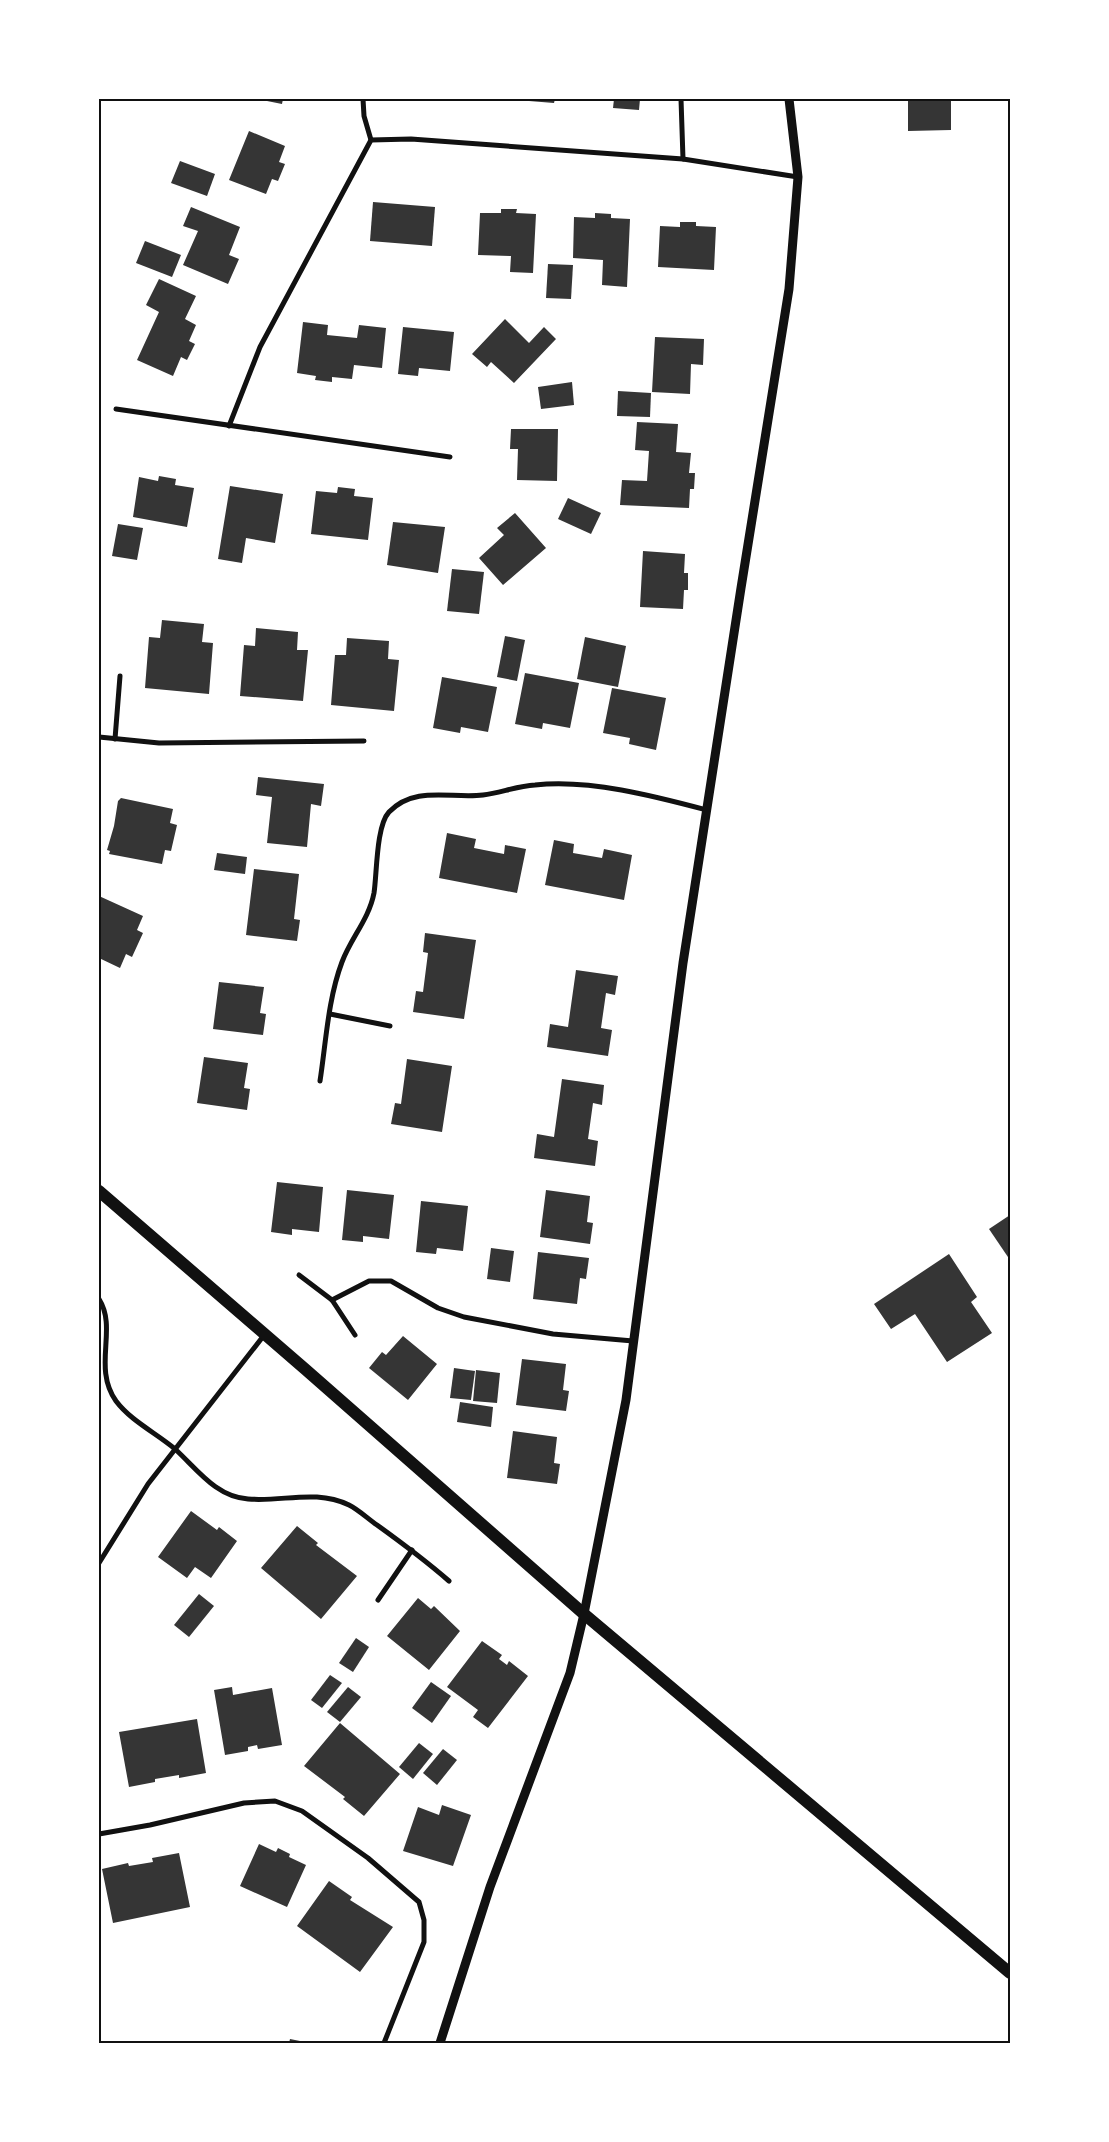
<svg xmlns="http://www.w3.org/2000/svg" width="1109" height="2142" viewBox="0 0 1109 2142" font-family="'Work Sans',sans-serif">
  <rect width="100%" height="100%" fill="#fff"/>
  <g fill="#353535">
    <polygon points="257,99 283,99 282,104"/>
    <polygon points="529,99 555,99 554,103 529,101"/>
    <polygon points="614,99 640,99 639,110 613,108"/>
    <polygon points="908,99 951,99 951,130 908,131"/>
    <polygon points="249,131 285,146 279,162 285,164 278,181 272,179 266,194 229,180"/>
    <polygon points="180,161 215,174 207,196 171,183"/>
    <polygon points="373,202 435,207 432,246 370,241"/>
    <polygon points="191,207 240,227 229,255 239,259 228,284 183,265 198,231 183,226"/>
    <polygon points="501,209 517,209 516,213 536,214 533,273 510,272 511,256 478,255 480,213 501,213"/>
    <polygon points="595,213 611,214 611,218 630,219 627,287 602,285 603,260 573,258 574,217 595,218"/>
    <polygon points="680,222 696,222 696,226 716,227 714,270 658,267 660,226 680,227"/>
    <polygon points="145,241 181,255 172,277 136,263"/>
    <polygon points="548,264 573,265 571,299 546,298"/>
    <polygon points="159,279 196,296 185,319 196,325 189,341 195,344 187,360 181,357 173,376 137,360 159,312 146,305"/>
    <polygon points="505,319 529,343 544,327 556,339 514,383 491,362 487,367 472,354"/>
    <polygon points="303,322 328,325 327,335 357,338 359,325 386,328 382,368 354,365 352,379 332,377 332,382 315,380 316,376 297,373"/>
    <polygon points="403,327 454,332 450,371 419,368 418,376 398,374"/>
    <polygon points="655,337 704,339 703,365 691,364 690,394 652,392"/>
    <polygon points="572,382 574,405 541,409 538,387"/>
    <polygon points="618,391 651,393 650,417 617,416"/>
    <polygon points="637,422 678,424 676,452 691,453 689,473 695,473 694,489 690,489 689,508 620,505 622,480 647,481 649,451 635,450"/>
    <polygon points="511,429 558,429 557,481 517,480 518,449 510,449"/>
    <polygon points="159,476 176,479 175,485 194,488 187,527 133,517 139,477 158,481"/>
    <polygon points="230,486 283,494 275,543 246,538 242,563 218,559"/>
    <polygon points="338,487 355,489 354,496 373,498 368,540 311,534 316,491 337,493"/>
    <polygon points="568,498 601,513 591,534 558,519"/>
    <polygon points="515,513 546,548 503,585 479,558 504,535 497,528"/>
    <polygon points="393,522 445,527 438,573 387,565"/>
    <polygon points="118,524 143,528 137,560 112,556"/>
    <polygon points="643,551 685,554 684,573 688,573 688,590 684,590 683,609 640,607"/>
    <polygon points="452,569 484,572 479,614 447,611"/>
    <polygon points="162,620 204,624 202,642 213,643 209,694 145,688 149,637 160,638"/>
    <polygon points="256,628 298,632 297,650 308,650 303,701 240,696 244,645 255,646"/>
    <polygon points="505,636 525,640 517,681 497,677"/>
    <polygon points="585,637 626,646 618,687 577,679"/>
    <polygon points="347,638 389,641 388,659 399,660 394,711 331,705 335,655 346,655"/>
    <polygon points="525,673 579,683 570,728 543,723 542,729 515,724"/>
    <polygon points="442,677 497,687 488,732 461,727 460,733 433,728"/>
    <polygon points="612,688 666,698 656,750 629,744 630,738 603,733"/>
    <polygon points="258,777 324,784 321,806 311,804 307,847 267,843 272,797 256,795"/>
    <polygon points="121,798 173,809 170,823 177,825 171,851 165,850 162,864 109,854 110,851 107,850 114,826 118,801"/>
    <polygon points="447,833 476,839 474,848 504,854 505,845 526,849 517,893 439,878"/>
    <polygon points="554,840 574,844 573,853 602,858 604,849 632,855 624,900 545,885"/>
    <polygon points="217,853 247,857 245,874 214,870"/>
    <polygon points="254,869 299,874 294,919 300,920 297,941 246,935"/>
    <polygon points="99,896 143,916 137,930 143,933 132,957 126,954 120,968 99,958"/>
    <polygon points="425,933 476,940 464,1019 413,1012 416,991 423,992 428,953 423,952"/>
    <polygon points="576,970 618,976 615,995 606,993 601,1028 612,1030 608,1056 547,1047 550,1024 568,1027"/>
    <polygon points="219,982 264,987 260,1013 266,1014 263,1035 213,1029"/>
    <polygon points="204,1057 248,1063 244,1088 250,1089 247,1110 197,1103"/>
    <polygon points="407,1059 452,1066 442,1132 391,1124 395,1103 401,1104"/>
    <polygon points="562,1079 604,1085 602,1105 593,1103 588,1139 598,1141 595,1166 534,1158 537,1134 554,1137"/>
    <polygon points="277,1182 323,1187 319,1232 292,1229 292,1235 271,1232"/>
    <polygon points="347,1190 394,1195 389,1239 363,1236 363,1242 342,1240"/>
    <polygon points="546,1190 590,1196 587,1222 593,1223 590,1244 540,1237"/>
    <polygon points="421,1201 468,1206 463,1251 437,1248 436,1254 416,1252"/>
    <polygon points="1010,1215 1010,1260 989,1229"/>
    <polygon points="491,1248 514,1251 510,1282 487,1279"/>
    <polygon points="538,1252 589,1258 586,1279 580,1278 577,1304 533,1299"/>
    <polygon points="949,1254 977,1297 971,1302 992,1333 947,1362 915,1314 891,1329 874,1304"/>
    <polygon points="403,1336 437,1364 408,1400 369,1368 382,1352 386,1355"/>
    <polygon points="522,1359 566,1364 563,1390 569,1391 566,1411 516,1405"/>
    <polygon points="454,1368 475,1371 471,1400 450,1398"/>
    <polygon points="476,1370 500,1373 497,1403 473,1401"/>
    <polygon points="460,1402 493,1407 491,1427 457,1422"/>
    <polygon points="513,1431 557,1437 554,1463 560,1464 557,1484 507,1478"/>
    <polygon points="191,1511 217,1530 219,1527 237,1541 211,1578 195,1567 187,1578 158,1557"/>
    <polygon points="297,1526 318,1543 316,1545 357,1576 321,1619 261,1568"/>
    <polygon points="199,1594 214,1606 189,1637 174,1625"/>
    <polygon points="418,1598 431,1609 434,1606 460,1631 429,1670 387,1636"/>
    <polygon points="356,1638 369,1647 353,1672 339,1663"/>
    <polygon points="482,1641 502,1655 499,1659 507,1665 509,1661 528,1676 488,1728 473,1717 478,1710 447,1687"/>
    <polygon points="330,1675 342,1683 322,1708 311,1700"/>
    <polygon points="431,1682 451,1696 432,1723 412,1708"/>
    <polygon points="232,1687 233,1695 272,1688 282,1745 258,1749 257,1745 248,1747 248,1751 225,1755 214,1690"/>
    <polygon points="348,1687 361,1697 340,1722 327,1712"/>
    <polygon points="197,1719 206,1773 179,1778 179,1775 155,1779 155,1782 129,1787 119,1732"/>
    <polygon points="340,1723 400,1774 364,1816 343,1799 345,1797 304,1766"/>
    <polygon points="419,1743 433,1754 413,1779 399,1767"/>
    <polygon points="443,1749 457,1760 437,1785 423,1773"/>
    <polygon points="442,1805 471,1815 453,1866 403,1851 418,1807 439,1815"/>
    <polygon points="259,1844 276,1852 278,1848 290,1854 289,1857 306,1865 287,1907 240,1886"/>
    <polygon points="179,1853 190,1907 113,1923 102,1869 128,1863 129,1866 153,1862 152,1858"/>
    <polygon points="329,1881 352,1897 350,1900 393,1927 360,1972 297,1926"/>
    <polygon points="290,2039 305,2042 305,2043 289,2043"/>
  </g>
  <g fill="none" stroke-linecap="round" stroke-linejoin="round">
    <g stroke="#111" stroke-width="5">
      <polyline points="363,99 364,116 371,140"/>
      <polyline points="681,99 683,159"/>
      <polyline points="116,409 450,457"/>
      <polyline points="229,426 260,347 371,140 411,139 683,159 798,177"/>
      <polyline points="99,737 159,743 364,741"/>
      <polyline points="115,739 120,676"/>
      <polyline points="330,1014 390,1026"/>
      <path d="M 320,1081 C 326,1042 328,999 342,962 C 351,938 369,919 374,893 C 377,874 376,826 389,812 C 415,785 451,799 483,795 C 500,793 517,786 535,785 C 590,779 654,796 707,810"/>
      <polyline points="299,1275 332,1300 355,1335"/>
      <path d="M 99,1299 C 118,1329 92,1367 116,1401 C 131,1421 156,1433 175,1449 C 197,1469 216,1497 248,1499 C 284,1502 315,1489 349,1505 C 359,1510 368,1519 377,1525 C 402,1543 426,1561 449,1581"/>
      <polyline points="332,1300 369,1281 391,1281 438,1308 464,1317 553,1334 633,1341"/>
      <polyline points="99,1563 148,1484 265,1334"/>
      <polyline points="378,1600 412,1550"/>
      <polyline points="99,1834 150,1825 244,1803 275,1801 302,1811 368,1858 419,1902 424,1920 424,1942 384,2043"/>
    </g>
    <polyline stroke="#111" stroke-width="9" points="440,2043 490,1887 570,1673 584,1614 626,1400 683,963 741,588 789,289 798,177 789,99"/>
    <polyline stroke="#111" stroke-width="12" points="99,1191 305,1369 584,1614 1010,1973"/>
  </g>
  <rect width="1109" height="2142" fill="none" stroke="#ffffff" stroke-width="200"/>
  <rect x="100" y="100" width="909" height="1942" fill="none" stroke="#111" stroke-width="2"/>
</svg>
